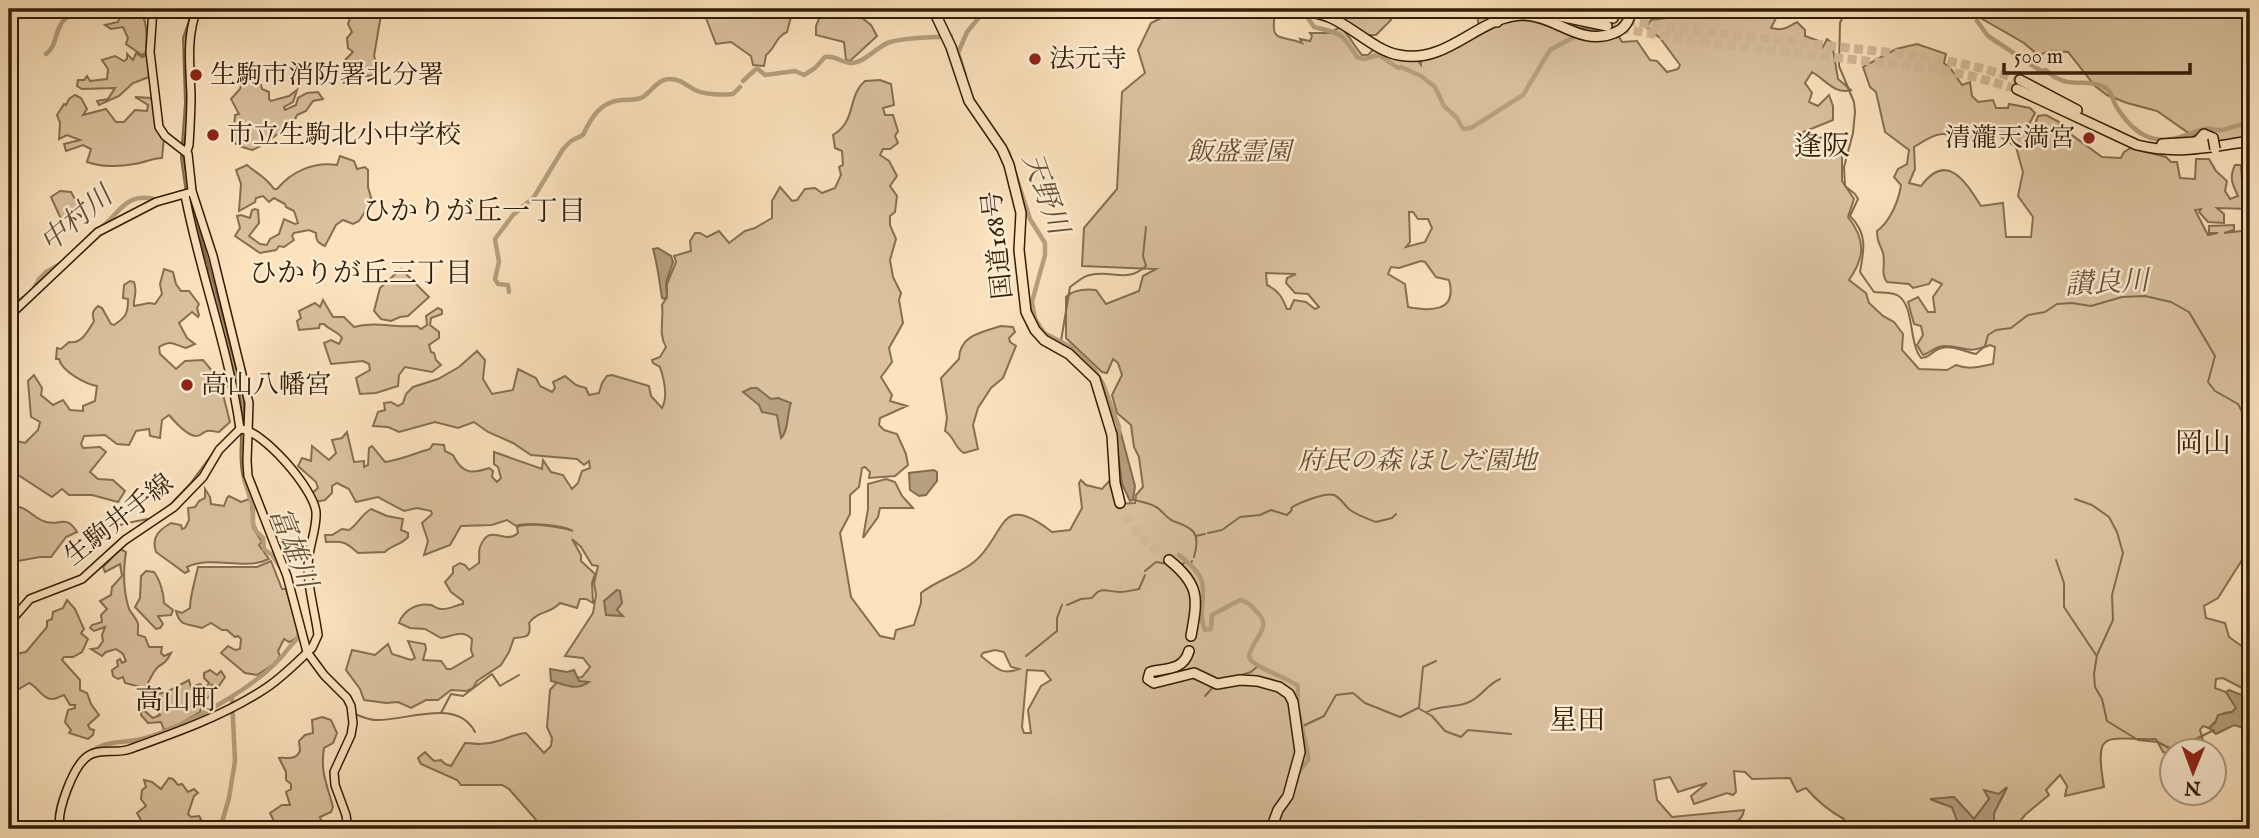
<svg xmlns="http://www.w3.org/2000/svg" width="2259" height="838" viewBox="0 0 2259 838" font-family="'IM FELL English','Noto Serif JP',serif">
  <rect width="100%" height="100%" fill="#fce3be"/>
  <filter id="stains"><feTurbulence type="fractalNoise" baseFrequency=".00286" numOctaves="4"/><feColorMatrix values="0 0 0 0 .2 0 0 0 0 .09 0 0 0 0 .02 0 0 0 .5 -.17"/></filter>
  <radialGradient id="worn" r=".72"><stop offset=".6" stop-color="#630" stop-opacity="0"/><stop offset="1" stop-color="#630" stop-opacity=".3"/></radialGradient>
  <g fill="#dac19e" stroke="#866f51" stroke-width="2" fill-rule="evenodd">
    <path d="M 138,9 C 148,19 147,37 146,52 L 142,55 L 126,44 L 128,38 L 123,27 L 111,29 L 105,25 L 118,22 L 120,17 L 126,15 L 127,10 Z"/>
    <polygon points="342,9 382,9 374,56 381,75 364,76 352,73 349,83 344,83 342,78 349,68 345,64 345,60 353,52 348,48 347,38 352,32 348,24 351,15"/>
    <path d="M 706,9 L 793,9 L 787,32 C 775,37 776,48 766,55 L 764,66 L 753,65 L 751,56 L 731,42 L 716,44 L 706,18 L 699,12 Z"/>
    <polygon points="823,9 845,9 849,18 861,17 871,25 877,36 850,61 846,60 844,42 816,35 816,26"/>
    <path d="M 1179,9 L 1271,9 L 1275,12 C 1270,45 1280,34 1302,43 L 1300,39 L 1310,41 L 1312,36 L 1310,33 L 1330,33 L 1340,27 C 1352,38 1353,45 1362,55 L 1368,55 L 1375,48 L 1394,57 L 1418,61 L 1421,65 L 1421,60 L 1479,34 L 1478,20 L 1472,9 L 1484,9 L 1498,24 C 1521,15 1542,23 1564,32 L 1575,26 L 1617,33 L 1622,42 L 1637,41 L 1650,60 L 1657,61 L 1667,72 L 1678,69 L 1680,65 L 1660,38 L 1646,27 L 1651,20 C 1680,16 1751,7 1776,18 L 1771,28 C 1783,31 1787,28 1797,22 L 1805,30 L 1805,36 L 1819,41 L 1823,47 L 1827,39 L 1832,43 L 1838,79 L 1851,90 C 1835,95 1826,80 1812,72 L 1805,83 L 1812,93 L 1809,102 L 1818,106 L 1829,95 L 1833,106 L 1833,120 L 1796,135 L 1799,137 C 1816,136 1831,136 1842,149 L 1842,181 L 1854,199 L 1848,217 C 1866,240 1865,257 1849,280 L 1866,293 L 1869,303 L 1883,316 L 1894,322 L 1903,334 L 1902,350 L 1919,369 L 1947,370 L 1956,365 C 1969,370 1979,367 1993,364 L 1995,347 L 1990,345 C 1964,355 1967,346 1944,346 C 1936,346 1930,353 1923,355 L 1917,345 L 1923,335 L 1921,326 L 1914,324 L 1908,302 L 1918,297 L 1928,312 L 1935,312 L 1933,297 L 1942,284 L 1932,279 L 1929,284 L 1913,288 L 1909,284 L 1887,282 C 1880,273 1886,264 1883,253 C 1880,243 1877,244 1877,231 C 1890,222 1899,200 1901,185 L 1894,177 L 1898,169 L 1907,164 L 1909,150 L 1885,132 L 1876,92 L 1870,87 L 1863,67 L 1896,49 L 1917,44 L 1946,54 L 1944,63 L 1951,69 L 1962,85 L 1970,82 L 1972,96 L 1978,102 L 1993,100 L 1996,108 L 2008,108 L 2009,104 L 2030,108 L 2035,113 L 2027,128 L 2033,129 L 2038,116 L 2046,115 L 2059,122 L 2062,136 L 2069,133 L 2102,157 L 2121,158 L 2124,152 L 2131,148 L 2166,157 L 2171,162 L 2177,162 L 2180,178 L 2195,179 L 2196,159 L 2209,159 L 2216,171 L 2227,181 L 2225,191 L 2230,199 L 2238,196 C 2232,183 2229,178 2235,165 L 2241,165 L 2242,180 L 2250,190 L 2250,209 L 2217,208 L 2224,214 L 2224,223 L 2208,222 L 2199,212 L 2201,209 L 2195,210 L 2208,235 L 2218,233 L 2209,233 L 2209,226 L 2234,225 L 2234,230 L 2224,233 L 2250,230 L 2250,564 L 2242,560 L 2218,598 L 2204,606 L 2206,618 L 2225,623 L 2229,637 L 2243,647 L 2250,675 L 2244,689 L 2223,678 L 2216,679 L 2215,688 L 2226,692 L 2237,708 L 2232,712 L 2224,713 L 2209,728 L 2203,726 L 2200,730 L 2203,740 L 2185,750 L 2172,750 L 2171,755 L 2163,752 L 2156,739 C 2108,741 2093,725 2104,787 L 2065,796 L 2067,786 L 2060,775 L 2046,790 L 2049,795 L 2026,814 L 2013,829 L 1994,829 L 1994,813 L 2006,790 L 1989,799 L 1974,819 L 1954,797 L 1932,800 L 1952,807 L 1958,823 L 1957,829 L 1842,829 L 1844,819 C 1829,811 1817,801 1806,788 L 1797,792 L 1790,778 L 1752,779 L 1745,772 L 1734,771 L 1736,792 L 1733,795 L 1727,793 L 1694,804 L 1691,796 L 1707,783 L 1678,792 L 1670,777 L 1654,780 L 1657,800 L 1672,817 L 1744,810 C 1743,816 1741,820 1735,822 C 1705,836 1638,829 1604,829 L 1601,823 L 1592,829 L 530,829 L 538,822 L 509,789 L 502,785 L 461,785 L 457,780 L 421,764 L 418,758 L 425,752 L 434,761 L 441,760 L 445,764 L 451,766 L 465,743 C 476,744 486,745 498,741 C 509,738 514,734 526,733 L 544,753 L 551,746 L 552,738 L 547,727 L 550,690 L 558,681 L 582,677 L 590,667 L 583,658 L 565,656 L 593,613 L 596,595 L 594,583 L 598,566 L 592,565 L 581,547 L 572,539 L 581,555 L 581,561 L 595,574 L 592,583 L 593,603 L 586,599 L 580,599 L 577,608 L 560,603 C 550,614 539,610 529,623 C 532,638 525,637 514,638 L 509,652 L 501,665 L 477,681 L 473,688 L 467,691 L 451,690 L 438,700 L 426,700 L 411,708 L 398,702 L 386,703 L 364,700 L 360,689 L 346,670 L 352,650 L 375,655 L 388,644 L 392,654 L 411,660 L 415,658 L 408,641 L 425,644 L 426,649 L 423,660 L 441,661 L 447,669 L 451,669 L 473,656 L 471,650 L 472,639 C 462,629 454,636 441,638 L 425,629 L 410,628 L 399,623 C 403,611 417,602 431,605 C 434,606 437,609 441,609 C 448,610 456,605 463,604 L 463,601 L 451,592 L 445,582 L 453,573 L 453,567 L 460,563 L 465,565 L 469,570 L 479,563 C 480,557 478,553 480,547 C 490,521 504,546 518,533 L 517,527 C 530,522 560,527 573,531 C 563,525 526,522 516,526 L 507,520 L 492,525 L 461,526 L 450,545 L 424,555 L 428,541 L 422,523 L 432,514 L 431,511 L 417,508 L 404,511 L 378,497 L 356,502 L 349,489 L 337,483 L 332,486 L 332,493 L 325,500 L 315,502 L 311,494 L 318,488 L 316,482 L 298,466 L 302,458 L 311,461 L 312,446 L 329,460 L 336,453 L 332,440 L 342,438 L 347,432 L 354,462 L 364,461 L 364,467 L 368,465 L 369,448 L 372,446 L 385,462 C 401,460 415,453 430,449 L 433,444 L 444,445 L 445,451 L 453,455 C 462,474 472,474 489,468 L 493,471 L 492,477 L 497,482 L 501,478 L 498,467 L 494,464 L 494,452 L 542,469 L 543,460 L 551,472 L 563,475 L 572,489 L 578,483 L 582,471 L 590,468 L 589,461 L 584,465 L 577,459 L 531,455 L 513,443 L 488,432 L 474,422 L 458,428 L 435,422 L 399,432 L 388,427 L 373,426 L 378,412 L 385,410 L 384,403 L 391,402 L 398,406 L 403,403 L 406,394 L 413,387 L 438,379 L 459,367 L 477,351 L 485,360 L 483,379 L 492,394 L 513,390 L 518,369 L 536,378 L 540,386 L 552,392 L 555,388 L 553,382 L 565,376 L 576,385 L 586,388 L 589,395 L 599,393 L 602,383 L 607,376 L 612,375 L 649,386 L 651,396 L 662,408 C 668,397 664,379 660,367 L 653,363 L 652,360 L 660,357 L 666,347 C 658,334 664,320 662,305 L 667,297 L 667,284 L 676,262 L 674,256 L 691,251 L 690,241 L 695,233 L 700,233 L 707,237 L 719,231 L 729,243 L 745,231 L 755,228 L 772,218 L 772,201 L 780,187 L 792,201 L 797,200 L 805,189 L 815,188 L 822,193 L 835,188 L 841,175 L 839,167 L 843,165 L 842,151 L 835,148 L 833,135 C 857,121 847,96 865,81 L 880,80 L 891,84 L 894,105 L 883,108 L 885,115 L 893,115 L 898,131 L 895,136 L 898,143 L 890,149 L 883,149 L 880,155 L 889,161 L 897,176 L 890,186 L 897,196 L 895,212 L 890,216 L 890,225 L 896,239 L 890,260 L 893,277 L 901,293 L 899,300 L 903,323 L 889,348 L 892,362 L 881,377 L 892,395 L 890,401 L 907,406 L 880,418 L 879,425 L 884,430 L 897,434 L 906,454 L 908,465 L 895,476 L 869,478 L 870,472 L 865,467 L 862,468 L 859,487 L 850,495 L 850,514 L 840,533 L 851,597 L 880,636 L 894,639 L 896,630 L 914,625 L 921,603 L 921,593 C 937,580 958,575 974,562 C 1006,536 998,489 1052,532 L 1070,530 L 1082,508 L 1079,483 L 1081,480 L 1086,485 L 1102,489 L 1111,479 L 1117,504 L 1135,503 L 1136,495 L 1143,487 L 1139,457 L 1134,447 L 1131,425 L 1117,413 L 1112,395 L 1122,375 L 1118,363 L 1113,359 L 1107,373 L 1102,372 L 1066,338 L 1066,297 C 1074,289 1086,289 1096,290 L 1106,304 L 1139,291 L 1143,276 L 1156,269 L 1082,266 L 1084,228 L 1117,189 L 1122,92 L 1145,73 L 1138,50 L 1151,23 ZM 1985,127 L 2016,147 L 2023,172 L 2018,196 L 2033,217 L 2031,237 L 2006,237 L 2003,203 L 1981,206 C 1965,181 1947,151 1921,186 L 1909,183 L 1915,169 L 1914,147 C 1941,130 1943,131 1973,142 ZM 1409,212 L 1413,212 L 1418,219 L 1428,219 L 1432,228 L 1425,242 L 1406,247 L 1410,242 ZM 1421,261 L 1425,262 L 1436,277 L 1449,280 C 1458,313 1429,311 1408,307 L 1405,284 L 1388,274 L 1391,267 L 1399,268 ZM 1266,273 L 1296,274 L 1287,278 L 1286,283 L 1295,293 L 1308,294 L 1319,307 L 1315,309 L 1306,302 L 1294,300 L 1290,309 L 1287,309 C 1282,297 1279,291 1267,285 ZM 995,650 L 1004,652 L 1011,667 L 1019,669 C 1001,676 995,667 981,656 L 983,653 ZM 1027,670 L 1044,671 L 1051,680 L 1041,686 L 1028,710 L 1031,733 L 1024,733 L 1022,727 Z"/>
    <polygon points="1348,9 1382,9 1391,20 1376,35 1367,35 1338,17"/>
    <polygon points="1965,9 2250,9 2250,143 2230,144 2190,134 2157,111 2127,103 2107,95 2095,86 2068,52 2052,51 2038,55 2024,43"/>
    <polygon points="136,53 142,57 148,54 149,77 133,83 119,96 99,105 97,101 108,99 115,88 82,89 77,86 78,80 84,80 87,76 90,81 107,79 108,69 102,60 115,56 124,61 127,59 127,54 133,60"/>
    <path d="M 256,80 L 261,85 L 262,89 L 269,92 L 269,99 L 271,101 L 289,96 L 297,90 L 293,102 L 284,107 L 285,110 L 296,105 L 298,98 L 307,93 L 318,92 L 323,99 L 313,101 L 306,111 L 297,115 L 293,124 C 278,131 269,144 252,150 L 239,146 L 233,141 L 235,115 L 239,114 L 231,99 L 240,89 L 242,82 Z"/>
    <path d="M 75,95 L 81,98 L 87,109 L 83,115 L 106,109 L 116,122 L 124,122 L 135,110 L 147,111 L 148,105 L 135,97 L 151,98 L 164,138 L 162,158 C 152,158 144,163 134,164 C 120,167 100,167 87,162 L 91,149 L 83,145 L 66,151 L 64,144 L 80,140 L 67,135 L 59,139 L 60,123 L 57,115 L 64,104 L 66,105 L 69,99 Z"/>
    <path d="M 340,156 L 354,161 L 357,169 L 365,167 L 368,170 L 368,187 L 372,201 L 359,221 L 353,224 L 343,220 L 336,225 L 325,246 C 318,243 316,241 316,233 L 309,230 L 294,233 L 292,236 L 294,240 L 284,247 L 279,246 L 276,250 L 260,253 L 235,236 L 240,228 L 237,216 L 241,215 L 250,218 L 252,210 L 255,209 L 258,210 L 259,223 L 249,236 L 260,244 L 267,245 L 270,239 L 279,234 L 284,219 L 295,224 L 298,223 L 294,211 L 286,207 L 285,204 L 274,198 L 269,202 L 263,196 L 256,198 L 255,202 L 239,211 L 241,184 L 236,170 L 247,165 C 257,174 266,177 274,189 L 277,189 C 291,172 314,161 337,165 Z"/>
    <polygon points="60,191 71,192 81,210 61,219 51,197"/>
    <path d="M 164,269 L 173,272 L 176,284 L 181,291 L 189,291 L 199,304 L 197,308 L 199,315 L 198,317 L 192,312 L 179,323 L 187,338 L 195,344 L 186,348 C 173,345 173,339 159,347 L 160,354 L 176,369 L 185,361 L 203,360 L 219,379 L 230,422 L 219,432 C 215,432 211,430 207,431 C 202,432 202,436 196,436 C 187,436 175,422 169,415 L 162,420 L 160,438 L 150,436 L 149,429 L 136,431 L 129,445 L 117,444 L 105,435 L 84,436 L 81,444 L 83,448 L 100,447 L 106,452 L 90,472 L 98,479 L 113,480 L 125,491 L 118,502 L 92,495 L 69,495 L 62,489 L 52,497 L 9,469 L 9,437 L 12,440 L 25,443 L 38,430 L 40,422 L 31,417 L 28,381 L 34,375 L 42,388 L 41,395 L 53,405 L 63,400 L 70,410 L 83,411 L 83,406 L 95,401 L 97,386 C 86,384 62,372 59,359 L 56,359 L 57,348 L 61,349 L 69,342 C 82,344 88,331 94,321 C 92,314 92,311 98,306 L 102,308 L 111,324 L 114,325 C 126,317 128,314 128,299 L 123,298 L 124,285 L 130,281 L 134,282 C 138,295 133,296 134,306 L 149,303 L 155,304 L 162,294 L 160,284 Z"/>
    <polygon points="401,269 429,297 408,316 400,317 391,321 381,319 374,311 380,288"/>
    <path d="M 323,300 L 333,317 L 344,317 L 354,327 C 375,321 395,328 417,326 L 421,329 L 427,325 L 426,316 L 438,308 L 442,310 L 442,314 L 431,318 L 430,325 L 439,332 L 439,338 L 429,345 L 431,352 L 434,353 L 436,360 L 441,365 L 432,372 L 405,367 L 399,375 L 398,386 L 376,393 L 360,394 L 356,378 L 370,370 L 369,364 L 363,361 L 331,364 L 324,343 L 331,340 L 339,344 L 342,338 C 338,331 329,330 324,324 L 320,324 L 319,328 L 299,330 L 297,321 L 301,318 L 299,311 L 315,303 L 320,307 Z"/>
    <path d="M 1001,326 L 1013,327 L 1015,332 L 1009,338 L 1010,342 L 1016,346 L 1003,378 L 991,388 L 978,408 L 973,425 L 978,449 L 964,453 C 954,448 955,437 945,431 L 947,418 L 941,378 L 959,359 C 959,335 983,332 1001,326 Z"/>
    <polygon points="886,479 895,482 902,496 913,508 880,508 878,517 863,538 868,509 868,484"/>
    <path d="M 205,489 L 210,497 L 211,504 L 224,506 L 227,498 L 229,496 L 241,502 L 249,499 L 251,504 L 253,528 L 262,542 L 259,545 L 269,559 C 244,571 213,555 187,567 L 189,571 L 185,573 L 156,552 C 151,537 159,530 171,523 L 181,525 L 182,529 L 185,528 L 189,520 L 188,508 L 195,507 L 199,501 L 205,498 Z"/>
    <path d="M 9,505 C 29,506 32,518 46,522 C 60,526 66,514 77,532 L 66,537 L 51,557 L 40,557 L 18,561 L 9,554 Z"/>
    <path d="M 371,509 L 387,516 L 403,519 L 401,530 L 408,533 L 408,537 C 401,545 392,545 385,552 L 358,553 C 346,542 344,541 326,542 L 325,535 L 332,535 L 342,529 L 349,530 C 358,524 361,515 371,509 Z"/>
    <path d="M 120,549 L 126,552 C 123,571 123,590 129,609 C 131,613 137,619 138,624 C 139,628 137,631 138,635 L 145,637 L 149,647 L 162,647 L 161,653 L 164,656 L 171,653 C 167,661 165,662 158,667 C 152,672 150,682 144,688 L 125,683 L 123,677 L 118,679 L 113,676 L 112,670 L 118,666 L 117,661 L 120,659 L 122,663 L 126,661 L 123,654 L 116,649 L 106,652 L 102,656 L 91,649 L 98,648 L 103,641 L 102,635 L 105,627 L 94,631 L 90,628 L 92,625 L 102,622 L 101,615 L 107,609 L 100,601 L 111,595 L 112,587 L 122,576 L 120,564 L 105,572 L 103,567 Z"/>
    <path d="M 271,561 L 282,589 L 286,589 L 297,627 L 298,637 L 289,642 L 284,639 L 278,651 L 280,656 L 274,664 L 257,675 L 245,673 L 221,653 L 228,646 L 235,650 L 240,649 L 241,639 L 238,636 L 235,637 L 227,630 L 222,630 L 211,623 L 202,628 C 189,623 180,628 176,611 L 182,613 L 190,608 C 190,595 195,581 198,567 L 257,567 Z"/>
    <path d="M 146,571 L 154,572 C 160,580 164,594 164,603 L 173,610 L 171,615 L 158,616 L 163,624 L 160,628 L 156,629 L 135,607 L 140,598 L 141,576 Z"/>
    <path d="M 67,600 L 75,609 L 84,629 L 81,633 L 88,639 L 82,652 L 73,657 L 64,657 L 62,660 L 80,680 L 80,690 L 87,693 L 91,704 L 99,715 L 88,725 L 90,729 L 94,730 L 93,735 L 88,739 L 69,733 L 71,730 L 65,722 L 68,710 L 75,708 L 75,705 L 70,705 L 64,695 C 60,696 57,699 53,699 C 43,700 37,686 29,683 L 14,692 L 9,692 L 9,655 L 26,652 L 47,627 L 47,621 L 52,619 L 53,612 L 63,608 Z"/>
    <polygon points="210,670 217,675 221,671 225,677 219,686 211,685 213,693 203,702 200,712 178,725 164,730 161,722 148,723 141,715 141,708 153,718 160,715 153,706 159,701 157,694 167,692 189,680 191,687 200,684 206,688 209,683 204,678 204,673"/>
    <path d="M 322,717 L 331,720 L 337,733 L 333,743 L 324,748 C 320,772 327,784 333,807 L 331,812 L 320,817 L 324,829 L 262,829 L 259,826 L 260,823 L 270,828 L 275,823 L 270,813 L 282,805 L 290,805 L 286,792 L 291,789 L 291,784 L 286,780 L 286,772 L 279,758 C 288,757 295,761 300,751 L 299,741 L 305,735 L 313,733 L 312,720 Z"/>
    <polygon points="169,778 173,779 178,785 182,784 188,792 194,789 198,793 194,796 188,814 191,817 199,816 201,819 196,825 197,829 139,829 137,826 142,822 137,813 146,806 141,799 142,790 146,787 144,780 152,782 161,789"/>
  </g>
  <g fill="#b7a07f" stroke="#826c4e" stroke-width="2">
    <path d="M 193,9 L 186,45 L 189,101 L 183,155 L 188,186 L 244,398 L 244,482 C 236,455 245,425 240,397 L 208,273 L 208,266 L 186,193 L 181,158 L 185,103 L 183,38 Z"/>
    <path d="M 658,248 L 671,256 L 673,262 L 666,283 L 667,297 L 665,299 L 662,298 C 659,280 658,266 653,249 Z"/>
    <path d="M 751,388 L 757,388 L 771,399 L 778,398 L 791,403 C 787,412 789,430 781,438 L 777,415 L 762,412 L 759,405 L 743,392 Z"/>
    <polygon points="1120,430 1135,486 1133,500 1130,501 1122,484 1115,431"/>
    <polygon points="934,470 937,472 937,481 926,495 919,496 910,490 909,473"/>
    <polygon points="617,590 620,591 622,603 617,610 623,616 606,615 604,601"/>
    <path d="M 550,669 L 567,672 L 574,670 L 579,681 L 589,682 C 575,692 565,684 551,681 Z"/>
    <polygon points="2229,690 2242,695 2250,704 2250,730 2234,725 2216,734 2209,728 2215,723 2218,715 2232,712 2236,708 2226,692"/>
    <polygon points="2007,787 1994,813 1994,829 1957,829 1958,823 1952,807 1930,799 1954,797 1974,819 1989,799 1984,790 1999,794"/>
  </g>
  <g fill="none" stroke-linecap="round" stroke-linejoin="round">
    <g stroke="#826c4e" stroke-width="2">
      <path d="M 1846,9 L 1840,23 L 1839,66 L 1854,102 L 1855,112 L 1853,133 L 1844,167 L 1845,186 L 1855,194 L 1858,199 L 1850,216 C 1868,234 1864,250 1860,272 L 1874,292 C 1881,293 1889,292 1897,295 C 1915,305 1908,341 1921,358 C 1931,358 1932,350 1941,348 C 1953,345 1965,352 1976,354 L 1985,346 L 1988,335 L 1996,330 L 2011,328 L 2028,315 L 2045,312 L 2057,304 L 2072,303 L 2091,306 L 2122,297 L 2145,296 L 2171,302 L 2189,312 L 2215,356 L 2208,382 L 2215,391 L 2238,404 L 2250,427"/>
      <path d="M 1061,341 L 1070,287 C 1076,283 1083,276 1090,275 C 1112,269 1126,284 1146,266 L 1143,256 L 1146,227"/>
      <polyline points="2075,499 2092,505 2109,517 2117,532 2123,553 2112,595 2113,620 2097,655 2094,674 2095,687 2102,699 2107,721 2138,740 2158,742 2169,748 2182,746 2214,730"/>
      <path d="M 1135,500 C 1141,502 1150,503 1156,507 C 1162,510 1166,518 1173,521 C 1194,528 1201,533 1194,557"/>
      <polyline points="167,508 190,484 213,453"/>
      <path d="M 88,530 C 97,533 136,519 151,519"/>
      <path d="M 1208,533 L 1222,530 L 1240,517 L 1260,515 L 1271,510 L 1287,515 L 1292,510 L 1291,508 C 1298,503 1326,492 1334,495 C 1341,498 1345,506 1350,510 C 1357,515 1368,519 1376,522 L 1392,518 L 1396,514"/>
      <polyline points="1196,536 1205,534"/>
      <polyline points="2056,560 2064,583 2064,607 2096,655"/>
      <polyline points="1183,564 1186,561"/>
      <polyline points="1190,565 1192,561"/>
      <polyline points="1145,571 1156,562 1168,564"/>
      <path d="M 1067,605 L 1081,599 L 1092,598 C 1102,585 1106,592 1120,592 C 1126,592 1133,590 1139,589 L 1145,575"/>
      <polyline points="299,638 304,653"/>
      <polyline points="1026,656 1057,631 1057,618 1062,605"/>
      <polyline points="1238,676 1251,672 1258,666"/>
      <polyline points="1154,677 1188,670"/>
      <polyline points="1205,696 1214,686"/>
      <polyline points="1419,707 1423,667 1436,661"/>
      <path d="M 1427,712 C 1439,705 1454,708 1467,703 C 1481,698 1486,685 1500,679"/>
      <polyline points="441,713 451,694 463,696 492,674 500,686 519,675"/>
      <path d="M 355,714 C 362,717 369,720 376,720 C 407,721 457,697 475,732"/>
      <polyline points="1303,726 1324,716 1336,695 1353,693 1365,703 1400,717 1418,708 1432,716 1445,731 1461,737 1468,730 1511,734"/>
    </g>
    <g stroke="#b7a07f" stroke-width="4.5">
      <polyline points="1594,9 1628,13"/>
      <path d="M 1304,12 L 1314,27 C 1342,34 1341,32 1357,57 L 1364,59 L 1379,55 L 1398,68 L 1401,67 L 1421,76 L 1435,87 L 1444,106 L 1457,118 L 1463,129 L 1471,128 L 1523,95 L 1550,50 L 1574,37 L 1583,21"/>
      <polyline points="1635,14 1680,16 1718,14"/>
      <path d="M 1977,21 L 1988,36 L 2041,71 L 2046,70 C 2068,92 2085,76 2106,88 C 2113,93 2112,100 2116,106 C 2124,119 2133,130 2146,136 C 2166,145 2185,136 2203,129 C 2209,127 2213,130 2219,130 C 2231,130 2237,122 2250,126"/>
      <polyline points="958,53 965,75"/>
      <polyline points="958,53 967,32 986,9"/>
      <path d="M 46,54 C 57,45 54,36 61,24 C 64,18 72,14 77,9"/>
      <path d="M 743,81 L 757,68 L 765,75 L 795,71 L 804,75 L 815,68 L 825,57 C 836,55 841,63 851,63 C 865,63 877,46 890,42 C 910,37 930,38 951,36"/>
      <polyline points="1008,152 1030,219 1045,243 1045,255 1032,302 1035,319 1044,333 1071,347 1095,370 1103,384 1119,427 1119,434"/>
      <path d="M 102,227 C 121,211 127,191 157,200"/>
      <polyline points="33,290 39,279 46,272 62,263"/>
      <path d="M 509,292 L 508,285 L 498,284 L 495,279 L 499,262 L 495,239 L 513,215 L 534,197 L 563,149 L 571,141 L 583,135 C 591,118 600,102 621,100 C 629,99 636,101 643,97 C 652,91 659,78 670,79 C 680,79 686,85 695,90 C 706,95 721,95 733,94 L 740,87"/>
      <polyline points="9,310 14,303 24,298"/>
      <polyline points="244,479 253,507 253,523 256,531 263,538 264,549 272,555 280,567"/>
      <path d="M 1179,555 C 1186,561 1194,567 1199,575 C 1209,592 1196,612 1205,630 L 1211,629 L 1212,615 L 1240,600 C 1249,602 1252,607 1258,613 C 1273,628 1251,640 1249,657 C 1253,668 1286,676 1298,686 L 1297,705 L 1308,754 L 1308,760 L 1297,774"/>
      <path d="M 91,752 C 104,740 126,743 142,739 C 185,727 263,684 288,649 C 293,642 299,640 299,632"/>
      <polyline points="57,814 59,804"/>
      <polyline points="220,829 229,798 235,761 232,698"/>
    </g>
    <g stroke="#d4bb99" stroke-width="9" stroke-dasharray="9 4.5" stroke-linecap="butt">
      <path d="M 1613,18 C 1685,31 1758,38 1831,46 C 1895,53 1958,58 2020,80"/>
      <polyline points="1607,26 1706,43 1938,69 1975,77 2017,89"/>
      <path d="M 1120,503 C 1129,530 1147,543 1169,560"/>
    </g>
    <defs>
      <g id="primary">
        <polyline points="153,9 150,52 159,127 165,136 188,154 192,191 213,256 249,403 247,461 248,476 287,576 307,652 324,675 347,698 351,706 353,723 351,735 334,772 335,785 346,815 348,829"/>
        <path d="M 187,151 L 189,145 C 190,128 191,112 191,95 C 190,64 186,38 197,9"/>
        <path d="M 185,195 C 200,274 229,349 240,429"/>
        <polyline points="9,316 98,232 156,202 188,193"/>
        <polyline points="9,623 30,599 82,579 125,540 174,507 203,477 219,450 240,429"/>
        <path d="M 60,829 C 56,812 73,766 88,756 C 99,748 118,754 130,749 C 175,733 223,716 263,690 C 281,679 297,662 312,648 L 318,635 C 315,610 305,580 309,555 C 311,541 317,526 316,512 C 314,489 262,429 240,429"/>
      </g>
      <g id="highway">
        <polyline points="933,9 951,47 969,101 1002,149 1009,165 1021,213 1019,250 1026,312 1035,330 1044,340 1069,354 1095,379 1112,435 1115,483 1120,503"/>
        <path d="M 1282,9 C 1297,11 1314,10 1329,17 C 1352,26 1375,51 1399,55 C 1448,65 1478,16 1523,15 C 1556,15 1579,47 1614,33 C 1625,29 1630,20 1631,9"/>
        <polyline points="1506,9 1523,12"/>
        <polyline points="1526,9 1607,26"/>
        <polyline points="1558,9 1613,18"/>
        <polyline points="1497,22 1494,15 1497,9"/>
        <polyline points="2020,80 2077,110"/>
        <path d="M 2017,89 L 2137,145 C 2178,155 2209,147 2250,141"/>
        <polyline points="2192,143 2198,141 2204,134 2213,138"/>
        <polyline points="2162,144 2213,141"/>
        <path d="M 1169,560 C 1200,585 1198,598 1191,636"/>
        <path d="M 1189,651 C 1183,671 1166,668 1150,672 L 1148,679 L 1154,683 L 1194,673 L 1217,684 L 1240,680 L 1257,681 L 1279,687 L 1289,694 L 1293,702 L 1300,752 L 1288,796 L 1278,810 L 1271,829"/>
      </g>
    </defs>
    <use href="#primary" stroke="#321d04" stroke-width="10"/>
    <use href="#highway" stroke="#321d04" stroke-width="12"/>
    <use href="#primary" stroke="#fce3be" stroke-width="7"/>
    <use href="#highway" stroke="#fce3be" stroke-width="9"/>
    <defs>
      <polyline id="highway-bridge" points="2213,138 2215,149"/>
    </defs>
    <use href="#highway-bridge" stroke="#321d04" stroke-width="12" stroke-linecap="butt"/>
    <use href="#highway-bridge" stroke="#fce3be" stroke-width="9"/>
  </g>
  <g fill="#8f2418" stroke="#fdedd5" stroke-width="2.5">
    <circle cx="1035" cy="59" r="7"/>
    <circle cx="196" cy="75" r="7"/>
    <circle cx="213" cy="135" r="7"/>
    <circle cx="2089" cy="138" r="7"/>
    <circle cx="187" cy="385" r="7"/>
  </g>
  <g text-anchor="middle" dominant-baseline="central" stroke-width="5" stroke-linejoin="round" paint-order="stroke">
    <g font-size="26" fill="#321d04" stroke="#fdedd5" text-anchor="start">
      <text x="1049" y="59">法元寺</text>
      <text x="210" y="75">生駒市消防署北分署</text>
      <text x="227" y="135">市立生駒北小中学校</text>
      <text x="2075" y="138" text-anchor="end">清瀧天満宮</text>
      <text x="201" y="385">高山八幡宮</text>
    </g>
    <g font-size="26" font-style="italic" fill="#644e32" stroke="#fdedd5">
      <text x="1239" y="152">飯盛霊園</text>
      <text x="1417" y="461">府民の森 ほしだ園地</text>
    </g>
    <g font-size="26" fill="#321d04" stroke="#fdedd5">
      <text transform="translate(998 245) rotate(-96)">国道168号</text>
      <text transform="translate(119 520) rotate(-38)">生駒井手線</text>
    </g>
    <g font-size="28" fill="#321d04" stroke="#fdedd5">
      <text x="1822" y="147">逢阪</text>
      <text x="474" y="212">ひかりが丘一丁目</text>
      <text x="361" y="274">ひかりが丘三丁目</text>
      <text x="2203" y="444">岡山</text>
      <text x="177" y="701">高山町</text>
      <text x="1577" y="721">星田</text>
    </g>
    <g font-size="28" font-style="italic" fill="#675135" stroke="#fdedd5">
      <text transform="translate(1044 194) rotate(70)">天野川</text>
      <text transform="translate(77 220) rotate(-40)">中村川</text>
      <text transform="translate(2107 284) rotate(-3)">讃良川</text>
      <text transform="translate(292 548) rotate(69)">富雄川</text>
    </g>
  </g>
  <rect width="2259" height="838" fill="none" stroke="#fce3be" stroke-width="35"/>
  <rect x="10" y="10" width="2238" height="817" fill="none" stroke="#321d04" stroke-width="3.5"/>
  <rect x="18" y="18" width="2224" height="803" fill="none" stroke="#321d04" stroke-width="2"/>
  <g transform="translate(2193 772) rotate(181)"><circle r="33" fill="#fdedd5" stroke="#ac9a81" stroke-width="2"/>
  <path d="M0-5L12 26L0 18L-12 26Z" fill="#8f2418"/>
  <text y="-10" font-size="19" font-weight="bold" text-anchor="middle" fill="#321d04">N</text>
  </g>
  <path d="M2004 63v10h186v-10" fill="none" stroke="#321d04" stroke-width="3.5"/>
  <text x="2014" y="63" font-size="21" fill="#321d04" stroke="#fdedd5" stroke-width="5" paint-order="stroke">500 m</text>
  <rect width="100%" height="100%" filter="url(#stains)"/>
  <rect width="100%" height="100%" fill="url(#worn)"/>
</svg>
